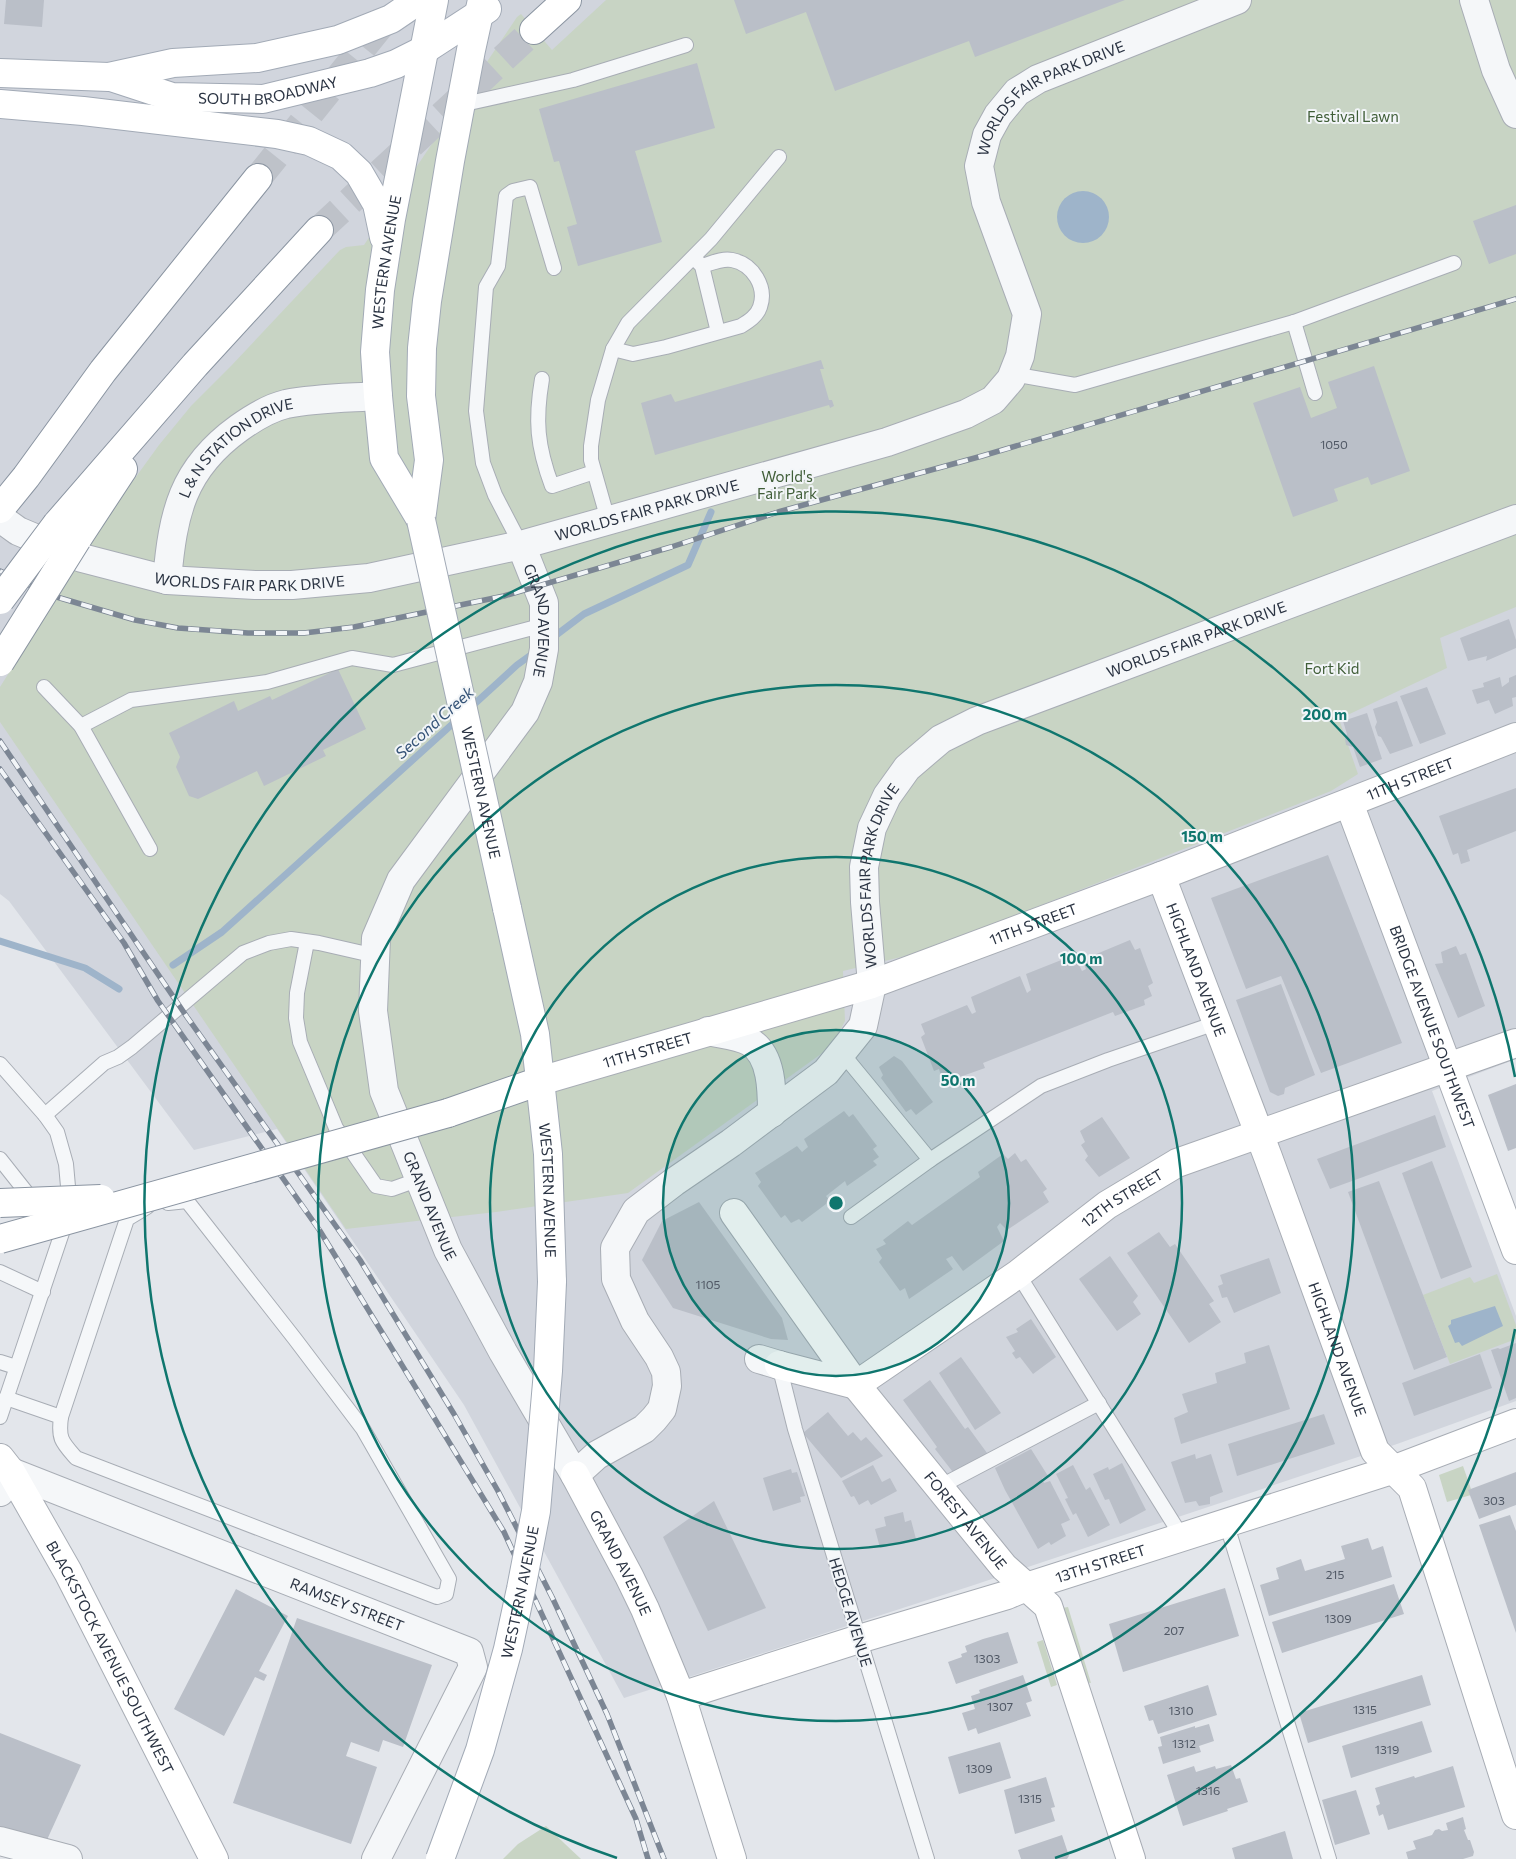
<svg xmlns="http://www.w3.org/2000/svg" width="1516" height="1859" viewBox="0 0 1516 1859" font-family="Commissioner,sans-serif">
  <rect width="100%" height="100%" fill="#e3e6eb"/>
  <polygon fill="#d1d5dd" points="0,0 1516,0 1516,1059 1432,1091 1516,1316 1516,1401 1397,1444 974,1585 624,1698 464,1405 277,1129 194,1150 9,901 0,894"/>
  <g fill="#c8d4c4">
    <polygon points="606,0 1516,0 1516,607 1440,638 1447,668 1339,719 1358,774 1331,791 922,952 843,971 845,1021 832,1046 628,1193 496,1212 346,1229 0,722 0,687 104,521 159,445 191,406 231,366 340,250 346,247 364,245 517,17 521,14 552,50"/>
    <polygon points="1497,1274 1516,1325 1516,1339 1450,1364 1423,1295 1470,1277 1474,1283"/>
    <polygon points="1463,1466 1471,1489 1469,1490 1471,1495 1447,1502 1439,1475"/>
    <polygon points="1068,1607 1091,1683 1084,1682 1062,1608"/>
    <polygon points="1043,1640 1057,1685 1051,1687 1037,1642"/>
    <polygon points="546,1826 581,1859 503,1859 518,1844"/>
  </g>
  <g fill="#9eb4ca">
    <circle cx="1083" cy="217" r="26"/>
    <polygon points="1495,1306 1503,1326 1462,1346 1459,1342 1455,1343 1448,1326 1451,1324 1451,1320"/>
  </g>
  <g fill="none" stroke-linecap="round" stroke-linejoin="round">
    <g stroke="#9eb4ca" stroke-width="7">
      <polyline points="551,639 584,614 688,565 711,512"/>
      <polyline points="469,709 517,665 535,652"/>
      <polyline points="0,941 85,968 119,989"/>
      <polyline points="173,965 222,932 458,719"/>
    </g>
  </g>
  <g fill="#babfc8">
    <polygon points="6,0 44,0 42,27 4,24"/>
    <polygon points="734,0 1125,0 975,57 969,41 835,91 806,12 746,34"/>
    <polygon points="697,63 715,128 635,151 662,242 578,266 567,227 577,224 559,161 554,162 539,109"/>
    <polygon points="1516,205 1516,254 1489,264 1473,221"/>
    <polygon points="821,360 824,369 820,369 829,400 832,400 834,406 830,408 829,405 655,455 641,403 671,394 675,402"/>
    <polygon points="1374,366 1410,471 1371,485 1368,477 1334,489 1338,501 1293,517 1253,403 1300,387 1311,418 1337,408 1328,382"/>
    <polygon points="1509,619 1516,640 1516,648 1486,661 1487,656 1468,661 1460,638"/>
    <polygon points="338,669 366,729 323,750 326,756 264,786 257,771 198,799 189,796 176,767 180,757 169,733 234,701 238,711 270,696 272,700"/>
    <polygon points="1516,675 1516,697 1512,698 1513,706 1495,714 1489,700 1477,704 1472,690 1484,687 1483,683 1500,677 1502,687 1509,682 1509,678"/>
    <polygon points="1427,687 1446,734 1420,744 1400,696"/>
    <polygon points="1397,701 1413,746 1390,754 1381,737 1378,736 1375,727 1377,722 1373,709"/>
    <polygon points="1367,713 1382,759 1360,767 1353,747 1346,745 1345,739 1347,734 1343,721"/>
    <polygon points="1516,788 1516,831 1467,850 1470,861 1461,864 1458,853 1453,855 1439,816"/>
    <polygon points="1328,855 1402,1043 1321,1073 1281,976 1246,989 1211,898"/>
    <polygon points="1130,940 1135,950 1140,948 1153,983 1148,986 1152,996 1144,1000 1145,1005 1115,1016 1113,1012 983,1063 985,1068 954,1079 953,1075 942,1079 939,1069 934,1071 921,1037 925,1034 921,1024 967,1005 972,1014 976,1012 971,997 1020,976 1027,993 1031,990 1026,974 1074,955 1082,971 1086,969 1082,960"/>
    <polygon points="1456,946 1460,955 1466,953 1485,1006 1458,1018 1435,964 1443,963 1441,952"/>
    <polygon points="1281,984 1315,1075 1285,1088 1284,1094 1278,1096 1270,1092 1236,1000"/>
    <polygon points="894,1056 902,1061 933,1102 916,1115 911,1109 906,1112 881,1078 883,1075 879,1067"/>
    <polygon points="1516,1084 1516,1148 1508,1151 1488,1095"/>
    <polygon points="844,1111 849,1117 853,1114 877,1146 873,1149 879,1157 873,1161 877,1165 847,1186 845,1181 826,1196 830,1201 802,1222 799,1219 791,1223 785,1215 781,1218 758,1186 761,1182 755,1173 797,1146 802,1152 808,1147 804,1139"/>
    <polygon points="1435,1115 1446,1147 1330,1189 1317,1159"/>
    <polygon points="1102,1117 1130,1158 1099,1177 1085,1160 1088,1156 1081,1145 1085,1142 1080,1131"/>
    <polygon points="1015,1153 1021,1162 1026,1159 1047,1189 1043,1192 1049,1202 1007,1230 1000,1223 997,1227 1004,1241 963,1271 952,1256 946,1259 953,1269 909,1299 905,1288 900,1291 879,1262 882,1258 876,1249 886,1244 883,1240 908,1221 912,1225 980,1177 978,1172 1003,1154 1008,1159"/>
    <polygon points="1432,1161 1472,1267 1441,1279 1402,1173"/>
    <polygon points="1379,1181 1447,1357 1414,1370 1348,1192"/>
    <polygon points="699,1202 782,1318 788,1340 771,1339 673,1308 642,1260 662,1221"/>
    <polygon points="1159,1232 1170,1247 1175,1244 1214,1301 1209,1304 1221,1322 1189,1343 1127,1253"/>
    <polygon points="1110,1256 1138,1296 1133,1302 1141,1314 1117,1331 1079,1279"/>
    <polygon points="1269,1258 1281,1293 1234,1313 1227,1297 1222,1298 1218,1286 1223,1284 1220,1275"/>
    <polygon points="1031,1319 1056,1357 1033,1374 1020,1357 1016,1359 1012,1353 1015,1351 1006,1337 1018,1332 1016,1329"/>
    <polygon points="1516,1343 1516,1398 1509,1401 1491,1350 1498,1348 1500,1349"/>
    <polygon points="1269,1345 1290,1409 1181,1444 1174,1418 1188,1412 1182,1394 1217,1383 1215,1373 1246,1363 1244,1353"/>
    <polygon points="1480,1354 1492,1388 1414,1416 1402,1383"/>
    <polygon points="961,1357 1001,1413 975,1430 939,1373"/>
    <polygon points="930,1380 965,1429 968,1427 987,1453 956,1476 935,1449 937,1447 903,1400"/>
    <polygon points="828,1412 848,1436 853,1432 861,1441 866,1437 883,1456 841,1478 803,1433"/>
    <polygon points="1324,1414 1335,1444 1237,1476 1228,1444"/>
    <polygon points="1031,1449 1048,1476 1042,1478 1044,1483 1050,1481 1070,1520 1061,1524 1066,1536 1051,1545 1049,1542 1038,1549 1005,1490 995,1468"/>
    <polygon points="1195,1454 1196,1459 1211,1454 1223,1492 1210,1497 1210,1504 1199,1506 1196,1501 1185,1503 1171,1462"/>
    <polygon points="1122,1463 1146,1510 1120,1524 1109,1499 1105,1500 1093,1474 1108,1467 1109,1470"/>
    <polygon points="873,1465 882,1482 890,1478 897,1491 871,1505 868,1500 859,1505 854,1496 851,1497 842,1481"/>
    <polygon points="1073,1465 1086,1490 1090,1487 1110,1525 1088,1537 1076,1513 1073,1515 1065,1499 1068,1498 1056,1474"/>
    <polygon points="791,1469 792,1473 797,1472 805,1496 800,1497 801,1502 773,1511 763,1478"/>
    <polygon points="1516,1472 1516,1505 1479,1519 1468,1490"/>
    <polygon points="714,1501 766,1608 708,1631 663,1537"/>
    <polygon points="903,1512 905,1522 911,1520 916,1539 880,1548 875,1529 886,1526 884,1517"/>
    <polygon points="1510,1515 1516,1531 1516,1633 1479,1525"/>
    <polygon points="1368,1538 1372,1550 1383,1546 1392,1577 1269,1616 1260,1585 1279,1579 1276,1568 1301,1559 1305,1571 1345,1559 1341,1546"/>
    <polygon points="1394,1584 1404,1614 1282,1653 1272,1622"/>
    <polygon points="1225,1588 1239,1636 1123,1672 1109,1624"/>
    <polygon points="236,1589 288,1616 259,1671 267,1675 264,1681 255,1677 224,1736 174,1709"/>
    <polygon points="297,1618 432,1665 403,1747 383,1740 379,1752 351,1742 346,1756 377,1767 351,1844 233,1803"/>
    <polygon points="1008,1632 1018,1663 956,1684 948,1662 962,1657 961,1654 967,1652 965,1646 983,1639"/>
    <polygon points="1023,1675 1032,1701 1026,1703 1031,1716 978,1734 976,1728 968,1731 962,1713 975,1709 971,1696 980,1693 979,1690"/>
    <polygon points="1422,1675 1431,1705 1308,1743 1299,1713"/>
    <polygon points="1208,1685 1217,1715 1158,1734 1153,1720 1149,1721 1144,1706"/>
    <polygon points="1422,1721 1432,1752 1351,1778 1342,1746"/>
    <polygon points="1209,1724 1214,1741 1199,1746 1201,1752 1163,1764 1158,1747 1162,1746 1160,1737 1195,1726 1195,1728"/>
    <polygon points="0,1733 81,1765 46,1842 0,1830"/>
    <polygon points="1000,1742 1011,1778 959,1794 948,1757"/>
    <polygon points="1231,1765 1236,1779 1240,1778 1248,1802 1227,1809 1228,1811 1183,1826 1167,1775 1194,1766 1196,1772 1215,1766 1216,1769"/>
    <polygon points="1453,1766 1465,1807 1388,1830 1383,1814 1379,1816 1376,1806 1380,1804 1375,1788 1414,1776 1415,1778"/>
    <polygon points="1046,1777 1055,1807 1051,1808 1055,1821 1015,1834 1004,1790"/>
    <polygon points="1356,1790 1370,1834 1335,1845 1322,1800"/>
    <polygon points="1463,1817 1466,1829 1464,1830 1468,1840 1470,1840 1474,1852 1473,1856 1463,1859 1408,1859 1406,1852 1416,1849 1413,1841 1432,1835 1435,1830 1439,1829 1442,1831 1448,1830 1446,1823"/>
    <polygon points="1285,1831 1293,1859 1235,1859 1232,1848"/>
    <polygon points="1062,1835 1069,1856 1067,1859 1021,1859 1018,1850"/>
  </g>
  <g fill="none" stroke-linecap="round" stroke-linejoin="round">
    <g stroke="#bec2c9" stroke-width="28" stroke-dasharray="28 14" stroke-linecap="butt">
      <polyline points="258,178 389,15"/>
      <polyline points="319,230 534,30"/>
    </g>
    <defs>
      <g id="lane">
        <polyline points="460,105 573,80 686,45"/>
        <polyline points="696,260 702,266 718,332"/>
        <polyline points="1294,322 1315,393"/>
        <path d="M 613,349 L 633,354 L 666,347 L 741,326 C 749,321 757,316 760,307 C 767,287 753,264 732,260 C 722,258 712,263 702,266"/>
        <polyline points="1013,374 1075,385 1294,322 1454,263"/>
        <path d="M 542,379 C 535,420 537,446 552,486 L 594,472"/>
        <polyline points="608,520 591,460 591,446 598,400 613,349 628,323 711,239 779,157"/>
        <polyline points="521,545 495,495 483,463 476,411 486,287 498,266 506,196 513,191 530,187 554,268"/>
        <polyline points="44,687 81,726 150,849"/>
        <polyline points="81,726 131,700 267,682 352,658 393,665 544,625"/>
        <polyline points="307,942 297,993 296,1018 300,1042 336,1128 376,1186 392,1189 420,1179"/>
        <polyline points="842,1053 930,1160 1041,1086 1108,1060 1216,1023"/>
        <polyline points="0,1064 45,1115 57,1132 66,1164 70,1209 0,1417"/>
        <polyline points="45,1115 104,1063 118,1057 132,1047 243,953 269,943 291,939 319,943 376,956"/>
        <polyline points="0,1159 34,1202"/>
        <polyline points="851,1217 930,1160"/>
        <polyline points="0,1272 43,1292"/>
        <polyline points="1018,1274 1182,1537"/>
        <polyline points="0,1362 16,1367"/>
        <polyline points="779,1365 795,1429 927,1859"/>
        <path d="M 6,1398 L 61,1417 C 58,1439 62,1442 76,1458 L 437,1597 L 446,1594 L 449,1579 L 363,1429 L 295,1339 L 187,1201 L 168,1203"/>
        <polyline points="61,1417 127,1219 147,1207"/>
        <polyline points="939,1487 1099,1403"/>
        <polyline points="1226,1522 1329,1859"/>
      </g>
      <g id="street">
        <polyline points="1474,0 1496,70 1516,114"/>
        <path id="s1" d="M 0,518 L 18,531 L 82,558 L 167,580 L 255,585 L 292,585 L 369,578 L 521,545 L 887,442 L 966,414 L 993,400 L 1011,379 L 1020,356 L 1027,314 L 986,202 L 979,166 L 987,135 L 998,115 L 1017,92 L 1038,79 L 1237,0"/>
        <path id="s2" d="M 521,545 L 544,603 L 544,649 L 538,682 L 525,712 L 401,880 L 376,938 L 373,1011 L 384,1091 L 448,1250 L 503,1352 L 575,1475 L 597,1455 L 644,1429 L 654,1419 L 662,1409 L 667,1386 L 666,1372 L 659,1357 L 635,1321 L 616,1279 L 615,1248 L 636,1211 L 674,1182 L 731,1143 L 826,1072 L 863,1026 L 872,984 L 865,902 L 864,867 L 872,828 L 887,796 L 907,768 L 941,739 L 977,721 L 1516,519"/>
        <path id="s3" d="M 167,580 C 173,513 182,469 239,428 C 253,418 269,408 286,404 C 316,398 348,398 378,396"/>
        <path d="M 708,1031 C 720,1034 740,1036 750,1042 C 772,1055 772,1091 772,1113"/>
        <polyline points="759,1359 779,1365"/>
        <path id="s4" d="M 0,1492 L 11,1472 L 469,1652 L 473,1667 L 470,1673 L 376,1859"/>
        <polyline points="0,1841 68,1859"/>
      </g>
      <g id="secondary">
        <path id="s5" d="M 1349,803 L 1516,1250"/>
        <path id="s6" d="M 1161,876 L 1268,1157 L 1375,1451 L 1412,1488 L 1516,1815"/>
        <path id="s7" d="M 540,1081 L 872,984 L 1161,876 L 1516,737"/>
        <path id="s8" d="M 734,1213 L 856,1385 L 1004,1567 L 1048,1606 L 1131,1859"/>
        <path id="s9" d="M 779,1365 L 856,1385 L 1018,1274 L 1107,1205 L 1177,1163 L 1516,1043"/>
        <path id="s10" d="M 0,1458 L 11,1472 L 68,1572 L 214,1859"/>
        <path id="s11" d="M 575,1475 L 629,1576 L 645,1609 L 681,1696 L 732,1859"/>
        <path id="s12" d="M 681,1696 L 859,1639 L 1007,1595 L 1026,1587 L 1395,1469 L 1516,1423"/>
      </g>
      <g id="primary">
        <polyline points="0,73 109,77 173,63 257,58 338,40 391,19 419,0"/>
        <path id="s13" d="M 111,77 L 172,97 L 263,99 L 370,73 L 396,64 L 424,50 L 487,9"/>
        <polyline points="0,104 83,111 277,134 309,141 341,156 359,173 377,204 384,237"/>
        <path id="s14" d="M 421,520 L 384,458 L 378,396 L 375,352 L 380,290 L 391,219 L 434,0"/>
        <polyline points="421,520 429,460 421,396 422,348 427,301 450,161 471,50 482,0"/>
        <path id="s15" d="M 507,908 L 535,1034 L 548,1154 L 552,1282"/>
      </g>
      <g id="highway">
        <polyline points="534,30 567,0"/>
        <polyline points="0,509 26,477 103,371 258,178"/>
        <polyline points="57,524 195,365 319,230"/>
        <polyline points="77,539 123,469"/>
        <polyline points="448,1113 540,1081"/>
      </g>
    </defs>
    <use href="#lane" stroke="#a8adb5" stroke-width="16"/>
    <use href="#street" stroke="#a8adb5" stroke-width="30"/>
    <use href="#secondary" stroke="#a8adb5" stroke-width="30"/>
    <use href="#primary" stroke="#a2aab6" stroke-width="30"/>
    <use href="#highway" stroke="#8a94a1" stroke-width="30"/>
    <use href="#lane" stroke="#f5f7f9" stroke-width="14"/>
    <use href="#street" stroke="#f5f7f9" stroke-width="28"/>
    <use href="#secondary" stroke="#fff" stroke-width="28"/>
    <use href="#primary" stroke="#fff" stroke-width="28"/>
    <use href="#highway" stroke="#fff" stroke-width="28"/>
    <defs>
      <g id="rail">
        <polyline points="0,571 50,595 135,620 178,628 248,633 304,633 354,627 504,596 671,547 778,512 982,456 1516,299"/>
        <polyline points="0,741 187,1017 360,1260 454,1414 498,1491 552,1597 607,1714 664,1859"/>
        <polyline points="0,769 124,943 158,1001 320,1231 504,1532 636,1819 648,1859"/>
      </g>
    </defs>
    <use href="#rail" stroke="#7c8694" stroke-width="5.5"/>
    <use href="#rail" stroke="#f2f5f8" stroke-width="4" stroke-dasharray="11" stroke-linecap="butt"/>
    <defs>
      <g id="primary-bridge">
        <path id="s16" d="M 421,520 L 507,908"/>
        <path id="s17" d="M 440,1859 L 480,1750 L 508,1649 L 521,1589 L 536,1511 L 548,1371 L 552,1282"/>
      </g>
      <g id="highway-bridge">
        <polyline points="0,600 57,524"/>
        <polyline points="0,662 77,539"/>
        <polyline points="0,1203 101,1199"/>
        <polyline points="0,1239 448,1113"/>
      </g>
    </defs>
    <use href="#primary-bridge" stroke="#a2aab6" stroke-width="30" stroke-linecap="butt"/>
    <use href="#highway-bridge" stroke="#8a94a1" stroke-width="30" stroke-linecap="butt"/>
    <use href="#primary-bridge" stroke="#fff" stroke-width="28"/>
    <use href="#highway-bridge" stroke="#fff" stroke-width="28"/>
  </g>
  <circle cx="836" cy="1203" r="173" fill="#0f766e" fill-opacity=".12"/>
  <g fill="none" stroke="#0f766e" stroke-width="2.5">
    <circle cx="836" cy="1203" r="173"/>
    <circle cx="836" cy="1203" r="346"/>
    <circle cx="836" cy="1203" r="518"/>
    <path d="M1515 1329A691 691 0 0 1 1055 1858M617 1858A691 691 0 1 1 1515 1077"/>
  </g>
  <g text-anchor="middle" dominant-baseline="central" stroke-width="4" stroke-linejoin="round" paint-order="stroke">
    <g font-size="12" fill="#4f5764">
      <text x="1334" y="444">1050</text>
      <text x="708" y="1284">1105</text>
      <text x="1494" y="1500">303</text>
      <text x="1335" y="1574">215</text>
      <text x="1338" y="1618">1309</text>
      <text x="1174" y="1630">207</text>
      <text x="987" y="1658">1303</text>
      <text x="1000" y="1706">1307</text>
      <text x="1365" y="1709">1315</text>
      <text x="1181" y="1710">1310</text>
      <text x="1184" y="1743">1312</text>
      <text x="1387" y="1749">1319</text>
      <text x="979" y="1768">1309</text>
      <text x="1208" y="1790">1316</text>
      <text x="1030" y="1798">1315</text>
    </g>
    <g font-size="15" fill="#2b3443" stroke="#f2f5f8">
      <text stroke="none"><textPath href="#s13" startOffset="161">SOUTH BROADWAY</textPath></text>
      <text stroke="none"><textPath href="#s1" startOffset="1389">WORLDS FAIR PARK DRIVE</textPath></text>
      <text stroke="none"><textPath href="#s14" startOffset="269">WESTERN AVENUE</textPath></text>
      <text stroke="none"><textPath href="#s3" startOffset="160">L &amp; N STATION DRIVE</textPath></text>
      <text stroke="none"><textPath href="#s1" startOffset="668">WORLDS FAIR PARK DRIVE</textPath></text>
      <text stroke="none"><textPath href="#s1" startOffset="262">WORLDS FAIR PARK DRIVE</textPath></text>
      <text stroke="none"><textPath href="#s2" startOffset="79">GRAND AVENUE</textPath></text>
      <text stroke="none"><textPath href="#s2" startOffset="2241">WORLDS FAIR PARK DRIVE</textPath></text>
      <text stroke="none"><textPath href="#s7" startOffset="922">11TH STREET</textPath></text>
      <text stroke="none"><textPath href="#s16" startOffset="279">WESTERN AVENUE</textPath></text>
      <text stroke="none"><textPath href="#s2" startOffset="1806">WORLDS FAIR PARK DRIVE</textPath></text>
      <text stroke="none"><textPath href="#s7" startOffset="518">11TH STREET</textPath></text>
      <text stroke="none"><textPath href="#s6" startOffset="100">HIGHLAND AVENUE</textPath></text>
      <text stroke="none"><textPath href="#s5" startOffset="239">BRIDGE AVENUE SOUTHWEST</textPath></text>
      <text stroke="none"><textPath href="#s7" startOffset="112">11TH STREET</textPath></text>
      <text stroke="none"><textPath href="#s15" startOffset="286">WESTERN AVENUE</textPath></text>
      <text stroke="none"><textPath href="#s9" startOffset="405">12TH STREET</textPath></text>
      <text stroke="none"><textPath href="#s2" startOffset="724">GRAND AVENUE</textPath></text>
      <text stroke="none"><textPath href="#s6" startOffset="505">HIGHLAND AVENUE</textPath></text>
      <text stroke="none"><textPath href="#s8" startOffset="385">FOREST AVENUE</textPath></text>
      <text stroke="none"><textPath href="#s11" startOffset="99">GRAND AVENUE</textPath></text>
      <text stroke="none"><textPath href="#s12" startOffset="440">13TH STREET</textPath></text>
      <text stroke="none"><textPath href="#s17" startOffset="279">WESTERN AVENUE</textPath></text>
      <text stroke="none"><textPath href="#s4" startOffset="384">RAMSEY STREET</textPath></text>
      <text transform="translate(851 1612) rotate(73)">HEDGE AVENUE</text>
      <text stroke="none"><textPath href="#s10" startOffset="228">BLACKSTOCK AVENUE SOUTHWEST</textPath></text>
    </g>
    <g font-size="15" fill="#405e38" stroke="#f2f5f8">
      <text x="1353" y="116">Festival Lawn</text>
      <text x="787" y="476">World's<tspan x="787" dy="17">Fair Park</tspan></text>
      <text x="1332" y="668">Fort Kid</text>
    </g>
    <g font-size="16" font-style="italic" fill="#355377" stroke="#f2f5f8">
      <text transform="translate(434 722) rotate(-42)">Second Creek</text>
    </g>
  </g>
  <circle cx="836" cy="1203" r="8" fill="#0f766e" stroke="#f2f5f8" stroke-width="2.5"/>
  <g font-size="15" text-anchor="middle" font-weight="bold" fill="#0f766e" stroke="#f2f5f8" stroke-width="4" stroke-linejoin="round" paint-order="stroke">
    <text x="1325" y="720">200 m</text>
    <text x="1202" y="842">150 m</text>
    <text x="1081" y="964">100 m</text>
    <text x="958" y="1086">50 m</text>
  </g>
</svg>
